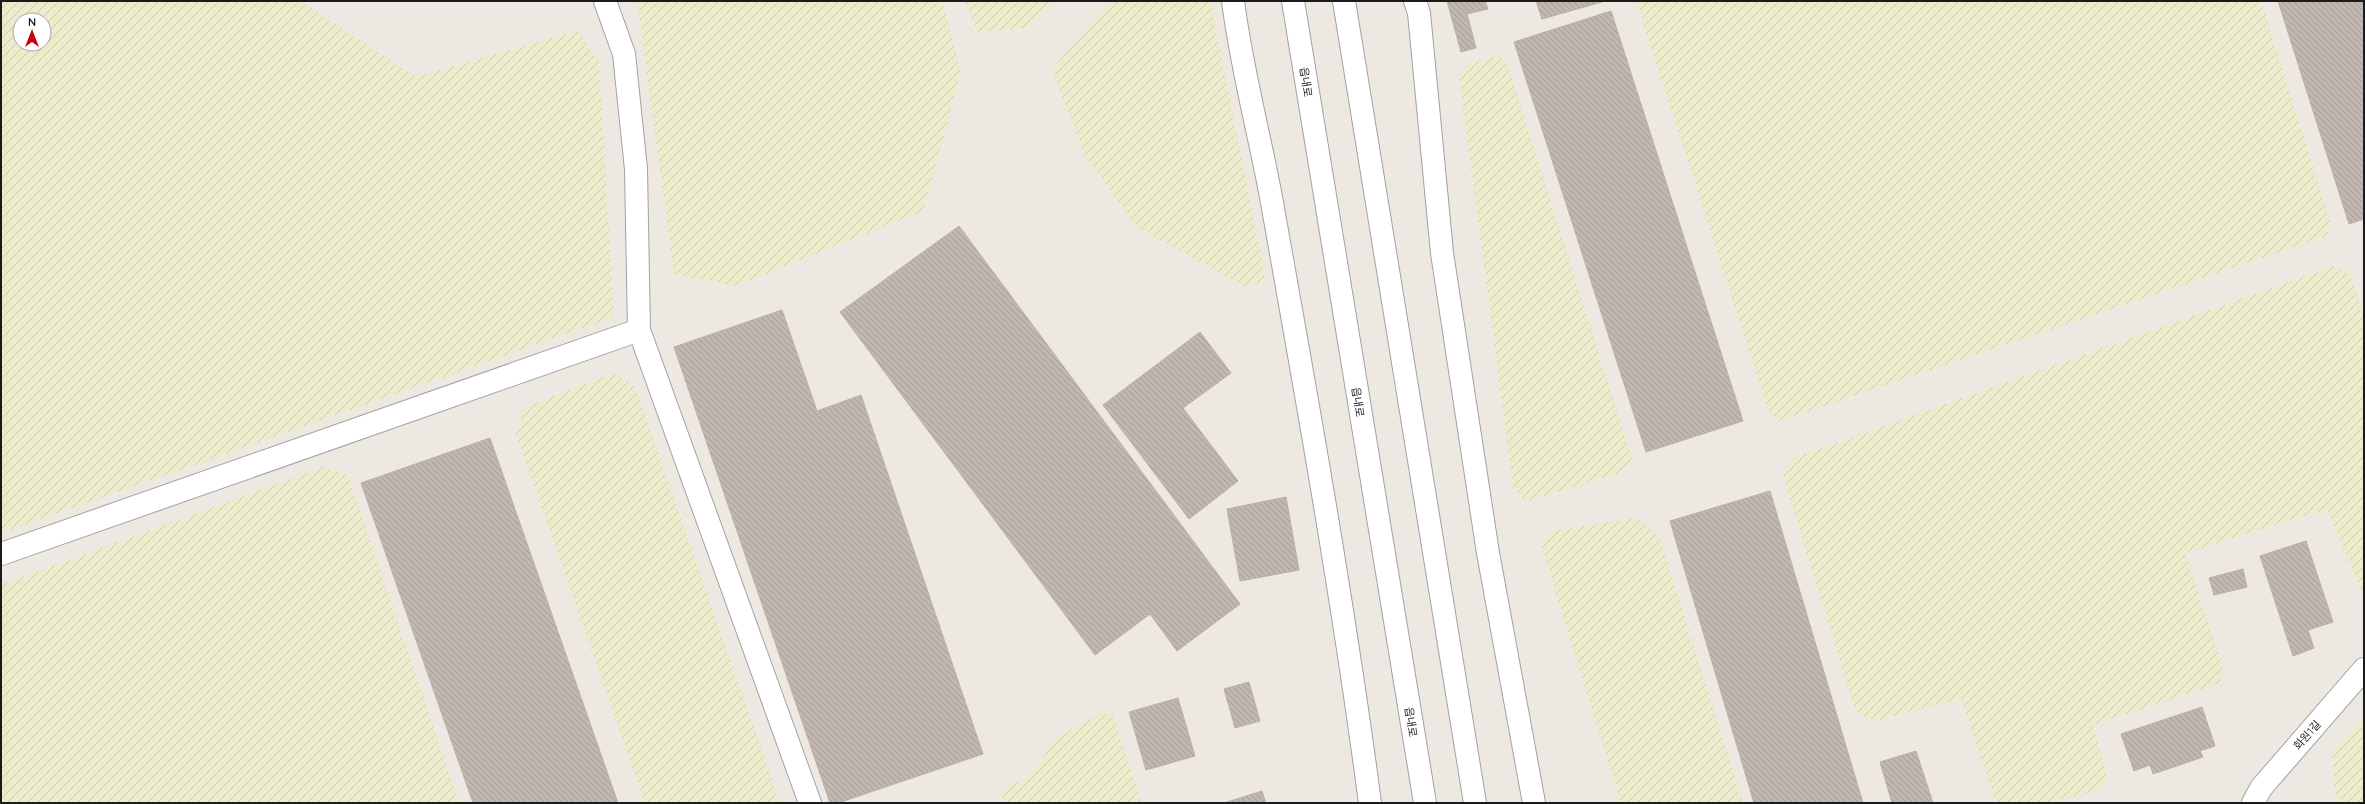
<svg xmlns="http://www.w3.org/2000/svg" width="2365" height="804" viewBox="0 0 2365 804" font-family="Quicksand,'Noto Sans KR',sans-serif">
  <defs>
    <pattern id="farmland-furrows" width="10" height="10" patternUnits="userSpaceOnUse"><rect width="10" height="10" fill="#ececcc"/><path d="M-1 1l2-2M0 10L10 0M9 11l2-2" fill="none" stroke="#cacaaf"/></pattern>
    <pattern id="building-back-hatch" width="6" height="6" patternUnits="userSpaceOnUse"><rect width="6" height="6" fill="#c1b7b0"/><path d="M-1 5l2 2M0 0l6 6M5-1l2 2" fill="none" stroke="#a59d97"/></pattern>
  </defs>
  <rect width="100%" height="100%" fill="#ede8e1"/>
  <g fill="url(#farmland-furrows)" fill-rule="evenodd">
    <path d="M 1,1 L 300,1 L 415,77 L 578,30 L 599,62 L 614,317 L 1,533 ZM 20,20 L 44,20 L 44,44 L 20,44 Z"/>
    <polygon points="637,1 942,1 961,73 923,211 735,286 674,274"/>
    <polygon points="965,1 1053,1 1028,28 978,32"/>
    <polygon points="1112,1 1210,1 1266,281 1243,286 1137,227 1085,156 1052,69"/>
    <polygon points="1636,1 2261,1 2331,224 2327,236 1780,421 1769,412"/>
    <polygon points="1499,55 1508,66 1633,462 1619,473 1525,502 1513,487 1459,76 1466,65"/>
    <polygon points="2334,266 2350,274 2364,316 2364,597 2327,509 2185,553 2223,668 2220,683 2093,725 2108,781 2096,791 2045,803 1996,803 1961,698 1875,721 1856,712 1783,477 1791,459"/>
    <polygon points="613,373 635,387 780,803 645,803 516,434 525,407"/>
    <polygon points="323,467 348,475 459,803 1,803 1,585"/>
    <polygon points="1636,518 1659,536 1743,803 1621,803 1540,542 1552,531"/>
    <polygon points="1102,713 1113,716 1142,803 1004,803 1000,791 1031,775 1058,736"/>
    <polygon points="2364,716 2364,803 2344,803 2335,794 2332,751"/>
  </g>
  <g fill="url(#building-back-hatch)" stroke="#beaea4">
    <polygon points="1447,1 1485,1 1488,9 1467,14 1476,48 1461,52"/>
    <polygon points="1536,1 1601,1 1602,2 1542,19"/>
    <polygon points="2278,1 2364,1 2364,219 2349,224"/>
    <polygon points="1611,11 1743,421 1646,452 1514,42"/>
    <polygon points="959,226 1240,604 1177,651 1150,614 1095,655 840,312"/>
    <polygon points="782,310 817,411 861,395 983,754 838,803 830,803 674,347"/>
    <polygon points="1200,332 1231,373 1183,408 1238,481 1189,519 1103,405"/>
    <polygon points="490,438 618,803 473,803 361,483"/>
    <polygon points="1770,491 1863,803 1754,803 1670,521"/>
    <polygon points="1286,497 1299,570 1240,581 1227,509"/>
    <polygon points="2306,541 2333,622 2308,630 2314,648 2293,656 2260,556"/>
    <polygon points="2243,569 2247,587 2214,595 2209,578"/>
    <polygon points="1249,682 1260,721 1235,728 1224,689"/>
    <polygon points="1178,698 1195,756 1146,770 1129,712"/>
    <polygon points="2202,707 2215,746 2200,751 2203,757 2153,774 2150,765 2134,771 2121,734"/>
    <polygon points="1916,751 1933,803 1892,803 1880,762"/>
    <polygon points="1262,791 1266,803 1224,803"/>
  </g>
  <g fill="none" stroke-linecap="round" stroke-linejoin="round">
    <defs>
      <g id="minor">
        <polyline points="605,1 624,54 636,169 639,330 810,803"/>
        <path d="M 1233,1 C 1242,73 1262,143 1274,214 C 1309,410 1344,606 1370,803"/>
        <polyline points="1293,1 1425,803"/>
        <polyline points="1344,1 1475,803"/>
        <polyline points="1415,1 1419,13 1442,253 1488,553 1534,803"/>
        <polyline points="1,554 639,330"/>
        <polyline points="2253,803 2261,788 2364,669"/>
      </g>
    </defs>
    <use href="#minor" stroke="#a2a2a2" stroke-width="24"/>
    <use href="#minor" stroke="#fff" stroke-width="22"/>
  </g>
  <g text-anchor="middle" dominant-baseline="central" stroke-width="3" stroke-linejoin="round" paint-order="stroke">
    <g font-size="11" fill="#1b1b1b" stroke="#fff">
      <text transform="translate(1306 82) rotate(81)">읍내로</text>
      <text transform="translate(1358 402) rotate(81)">읍내로</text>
      <text transform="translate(1411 722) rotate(81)">읍내로</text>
      <text transform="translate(2307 735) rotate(-49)">화원1길</text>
    </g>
  </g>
  <rect width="2365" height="804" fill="none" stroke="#1b1b1b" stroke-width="4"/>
  <g transform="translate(32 32)"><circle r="19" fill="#ffffff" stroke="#a4a4a4"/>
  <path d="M0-3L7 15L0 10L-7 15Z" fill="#c5020e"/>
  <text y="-6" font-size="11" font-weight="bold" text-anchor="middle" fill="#1b1b1b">N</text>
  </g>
</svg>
